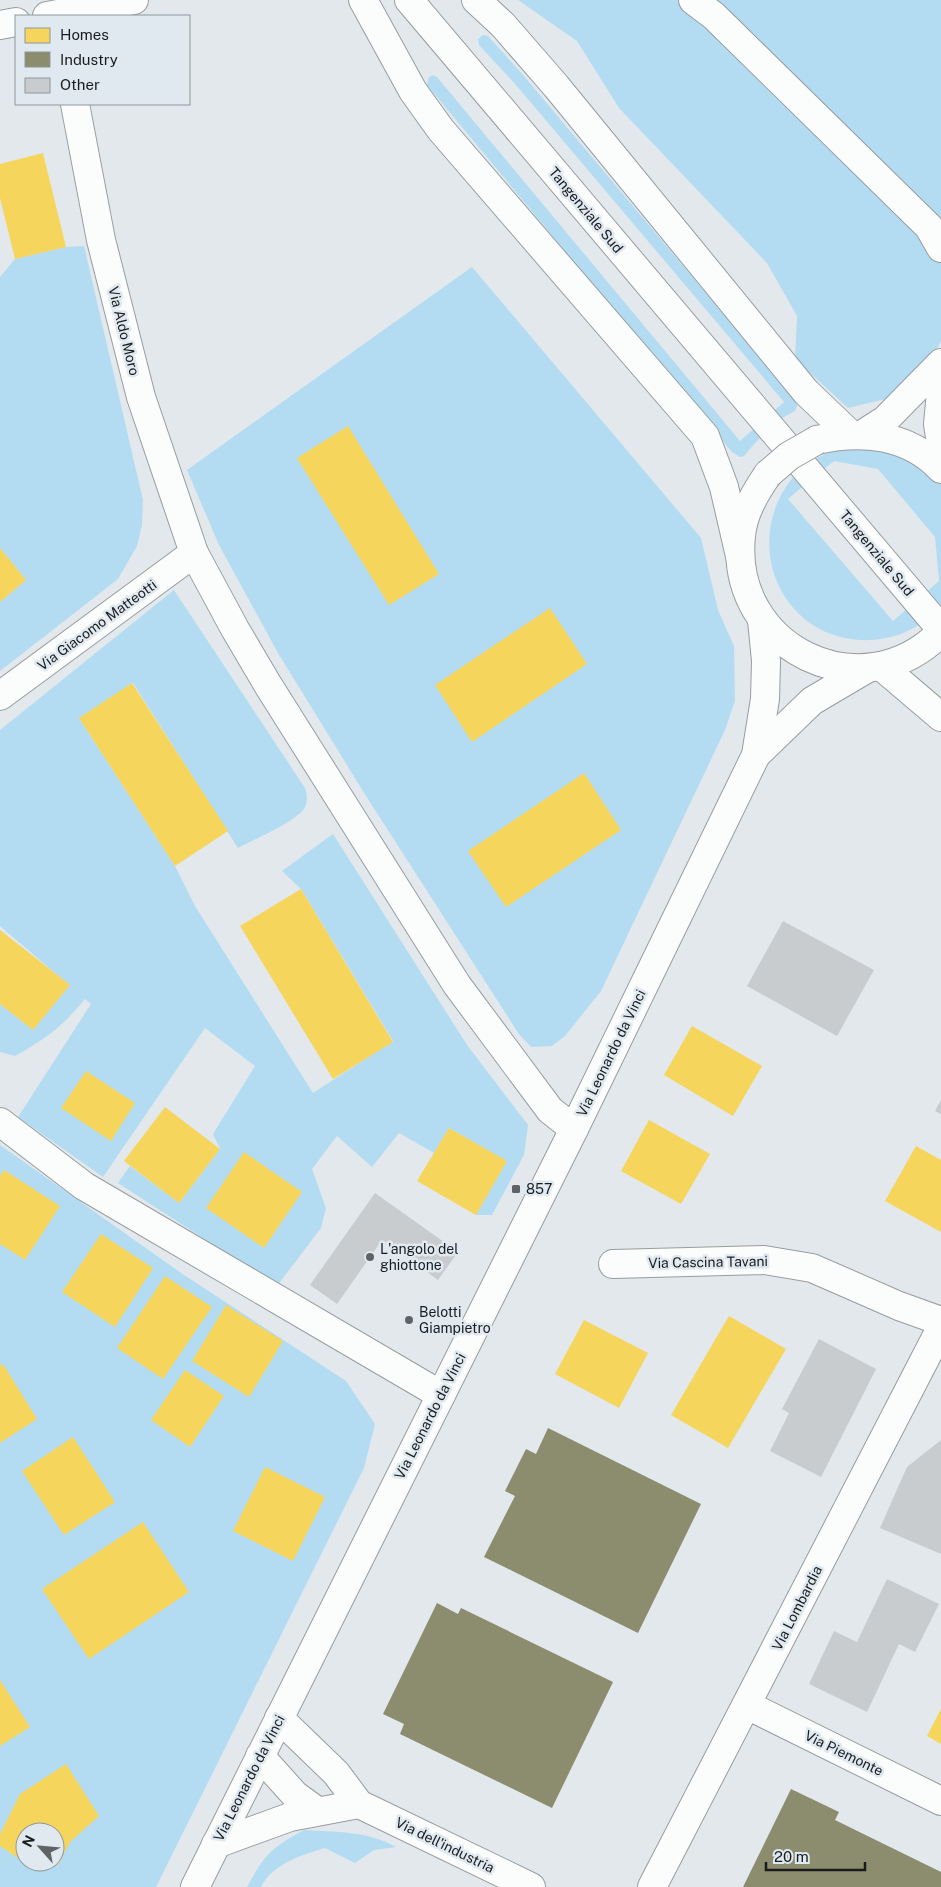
<svg xmlns="http://www.w3.org/2000/svg" width="941" height="1887" viewBox="0 0 941 1887" font-family="'Public Sans',sans-serif">
  <rect width="100%" height="100%" fill="#e2e8ec"/>
  <g fill="#b3dcf2" fill-rule="evenodd">
    <polygon points="518,0 941,0 941,341 922,376 894,397 848,408 795,359 797,316 767,263 619,108 577,41"/>
    <path d="M 483,35 L 488,36 L 524,76 L 798,403 L 795,411 C 775,420 758,439 744,456 L 740,457 L 732,452 L 427,85 L 429,77 L 433,75 L 437,77 L 740,441 L 784,402 L 516,85 L 479,45 L 478,39 Z"/>
    <polygon points="84,246 143,500 142,525 137,546 118,579 0,671 0,602 26,580 0,548 0,277 15,259 66,247"/>
    <polygon points="472,267 701,538 718,610 734,646 735,701 725,730 601,991 565,1036 552,1046 531,1047 519,1034 366,796 278,653 219,545 187,470"/>
    <path d="M 848,446 L 899,449 L 941,477 L 941,606 C 923,626 900,638 872,640 C 778,645 735,533 801,469 C 814,457 832,451 848,446 ZM 834,461 L 878,469 L 935,537 L 939,581 L 893,621 L 788,499 Z"/>
    <path d="M 174,590 L 305,788 C 307,795 308,801 305,807 C 297,822 254,839 238,848 L 133,683 L 79,718 L 175,866 L 195,906 L 313,1093 L 393,1041 L 301,889 L 282,871 L 333,834 L 467,1045 L 528,1125 L 524,1155 L 492,1215 L 476,1215 L 506,1161 L 449,1128 L 434,1153 L 399,1133 L 372,1167 L 337,1136 L 312,1169 L 326,1208 L 321,1228 L 277,1286 L 118,1183 L 130,1166 L 179,1203 L 220,1149 L 213,1134 L 255,1066 L 205,1028 L 103,1177 L 18,1117 L 91,1004 L 85,999 C 62,1027 47,1038 15,1056 L 0,1052 L 0,1004 L 33,1030 L 69,985 L 0,926 L 0,730 Z"/>
    <path d="M 0,1145 L 184,1275 L 346,1381 L 375,1424 L 364,1468 L 156,1887 L 0,1887 ZM 25,1832 L 55,1832 L 55,1862 L 25,1862 Z"/>
    <path d="M 304,1830 C 336,1832 368,1831 396,1847 L 374,1850 L 355,1863 L 325,1848 C 302,1855 272,1864 261,1887 L 247,1887 C 265,1854 271,1848 304,1830 Z"/>
  </g>
  <g fill="#f6d55c">
    <polygon points="43,153 66,247 15,259 0,198 0,164"/>
    <polygon points="348,426 439,574 389,605 297,458"/>
    <polygon points="0,548 26,580 0,602"/>
    <polygon points="550,608 587,664 472,742 435,685"/>
    <polygon points="132,683 228,831 175,866 79,718"/>
    <polygon points="584,773 621,830 506,907 468,851"/>
    <polygon points="301,889 393,1042 333,1079 240,926"/>
    <polygon points="0,930 70,985 33,1030 0,1004"/>
    <polygon points="692,1026 762,1066 733,1116 664,1075"/>
    <polygon points="86,1071 135,1103 111,1141 61,1108"/>
    <polygon points="165,1107 220,1149 179,1203 124,1161"/>
    <polygon points="649,1120 710,1154 681,1204 621,1171"/>
    <polygon points="449,1128 507,1161 476,1215 417,1181"/>
    <polygon points="916,1146 941,1160 941,1232 885,1201"/>
    <polygon points="244,1152 302,1192 264,1248 206,1208"/>
    <polygon points="4,1170 60,1206 25,1260 0,1244 0,1176"/>
    <polygon points="101,1234 153,1268 115,1327 62,1292"/>
    <polygon points="165,1276 212,1307 163,1379 117,1348"/>
    <polygon points="226,1305 283,1341 249,1397 192,1361"/>
    <polygon points="729,1316 786,1349 728,1448 671,1415"/>
    <polygon points="584,1320 648,1353 619,1408 555,1374"/>
    <polygon points="3,1364 37,1419 0,1443 0,1366"/>
    <polygon points="185,1370 224,1396 190,1447 151,1420"/>
    <polygon points="73,1437 115,1502 64,1535 22,1471"/>
    <polygon points="265,1467 325,1497 293,1561 233,1531"/>
    <polygon points="143,1522 189,1592 89,1659 42,1589"/>
    <polygon points="0,1680 30,1727 0,1746"/>
    <polygon points="941,1709 941,1744 927,1736"/>
    <polygon points="66,1764 99,1816 70,1842 58,1865 50,1862 55,1862 55,1832 25,1832 25,1862 41,1862 37,1871 0,1846 0,1834 20,1794"/>
  </g>
  <g fill="#8c8c6e">
    <polygon points="548,1428 701,1504 638,1633 484,1557 515,1496 505,1491 526,1449 536,1454"/>
    <polygon points="437,1603 458,1614 461,1608 613,1682 552,1808 400,1734 404,1724 383,1714"/>
    <polygon points="791,1789 839,1812 835,1820 941,1872 941,1887 743,1887"/>
  </g>
  <g fill="#c8cccf">
    <polygon points="783,921 874,970 837,1036 747,986"/>
    <polygon points="941,1100 941,1114 935,1111"/>
    <polygon points="375,1193 458,1252 438,1280 382,1240 337,1304 310,1285"/>
    <polygon points="819,1339 876,1369 821,1477 770,1451 789,1413 782,1409"/>
    <polygon points="941,1440 941,1554 880,1528 907,1467"/>
    <polygon points="887,1579 939,1604 915,1652 899,1644 867,1712 809,1684 834,1631 857,1642"/>
  </g>
  <g fill="none" stroke-linecap="round" stroke-linejoin="round">
    <defs>
      <g id="street">
        <polyline points="693,0 714,16 929,227 941,248"/>
        <polyline points="47,16 134,0"/>
        <polyline points="0,25 16,22"/>
        <polyline points="75,104 101,240 141,397 194,553 235,629 268,685 457,985 550,1110 574,1129"/>
        <polyline points="941,392 938,424 941,444"/>
        <polyline points="863,434 885,420 941,363"/>
        <polyline points="0,696 194,553"/>
        <polyline points="0,1122 84,1186 441,1395"/>
        <polyline points="613,1264 764,1260 812,1268 899,1306 941,1321"/>
        <polyline points="747,1705 941,1801"/>
        <polyline points="279,1718 336,1773 359,1804 531,1887"/>
        <polyline points="260,1756 295,1795 317,1811"/>
        <polyline points="216,1844 290,1817 359,1804"/>
        <polyline points="652,1887 941,1328"/>
      </g>
      <g id="secondary">
        <path d="M 817,440 C 861,430 908,434 941,469"/>
        <path d="M 768,474 C 755,493 743,513 741,536 C 729,648 862,713 941,632"/>
        <polyline points="756,755 812,701 868,668"/>
        <polyline points="195,1887 574,1129 756,755 765,699 766,661 762,620"/>
      </g>
      <g id="highway">
        <polyline points="363,0 413,91 441,130 705,436 724,487 740,556"/>
        <polyline points="409,0 941,629"/>
        <polyline points="476,0 503,25 556,86 806,392 850,434"/>
        <polyline points="881,666 941,717"/>
      </g>
    </defs>
    <use href="#street" stroke="#989d9f" stroke-width="30"/>
    <use href="#secondary" stroke="#989d9f" stroke-width="30"/>
    <use href="#highway" stroke="#989d9f" stroke-width="30"/>
    <use href="#street" stroke="#fbfcfc" stroke-width="28"/>
    <use href="#secondary" stroke="#fbfcfc" stroke-width="28"/>
    <use href="#highway" stroke="#fbfcfc" stroke-width="28"/>
    <defs>
      <polyline id="secondary-bridge" points="768,474 789,456 817,440"/>
    </defs>
    <use href="#secondary-bridge" stroke="#989d9f" stroke-width="30" stroke-linecap="butt"/>
    <use href="#secondary-bridge" stroke="#fbfcfc" stroke-width="28"/>
  </g>
  <g fill="#5f6366" stroke="#dfe9ef" stroke-width="2">
    <rect x="511" y="1184" width="10" height="10" rx="2.5"/>
    <circle cx="370" cy="1257" r="5"/>
    <circle cx="409" cy="1320" r="5"/>
  </g>
  <g text-anchor="middle" dominant-baseline="central" stroke-width="5" stroke-linejoin="round" paint-order="stroke">
    <g font-size="14" fill="#191c1e" stroke="#dfe9ef">
      <text transform="translate(586 210) rotate(50)">Tangenziale Sud</text>
      <text transform="translate(124 331) rotate(76)">Via Aldo Moro</text>
      <text transform="translate(877 553) rotate(50)">Tangenziale Sud</text>
      <text transform="translate(97 625) rotate(-36)">Via Giacomo Matteotti</text>
      <text transform="translate(611 1053) rotate(-64)">Via Leonardo da Vinci</text>
      <text transform="translate(708 1262) rotate(-1)">Via Cascina Tavani</text>
      <text transform="translate(430 1416) rotate(-63)">Via Leonardo da Vinci</text>
      <text transform="translate(797 1608) rotate(-63)">Via Lombardia</text>
      <text transform="translate(844 1753) rotate(26)">Via Piemonte</text>
      <text transform="translate(249 1778) rotate(-63)">Via Leonardo da Vinci</text>
      <text transform="translate(445 1845) rotate(26)">Via dell'industria</text>
    </g>
    <g font-size="14" fill="#191c1e" stroke="#dfe9ef" text-anchor="start">
      <text x="526" y="1189">857</text>
      <text x="380" y="1249">L'angolo del<tspan x="380" dy="16">ghiottone</tspan></text>
      <text x="419" y="1312">Belotti<tspan x="419" dy="16">Giampietro</tspan></text>
    </g>
  </g>
  <rect x="15" y="15" width="175" height="90" fill="#dfe9ef" stroke="#90979b"/>
  <rect x="25" y="28" width="25" height="15" fill="#f6d55c" stroke="#90979b"/>
  <text x="60" y="40" font-size="15" fill="#191c1e">Homes</text>
  <rect x="25" y="52" width="25" height="15" fill="#8c8c6e" stroke="#90979b"/>
  <text x="60" y="65" font-size="15" fill="#191c1e">Industry</text>
  <rect x="25" y="78" width="25" height="15" fill="#c8cccf" stroke="#90979b"/>
  <text x="60" y="90" font-size="15" fill="#191c1e">Other</text>
  <g transform="translate(40 1847) rotate(297)"><circle r="24" fill="#dfe9ef" stroke="#90979b"/>
  <path d="M0-4L9 19L0 12L-9 19Z" fill="#5f6366"/>
  <text y="-8" font-size="14" font-weight="bold" text-anchor="middle" fill="#191c1e">N</text>
  </g>
  <path d="M766 1862v8h99v-8" fill="none" stroke="#191c1e" stroke-width="2.5"/>
  <text x="774" y="1862" font-size="15" fill="#191c1e" stroke="#dfe9ef" stroke-width="4" paint-order="stroke">20 m</text>
</svg>
